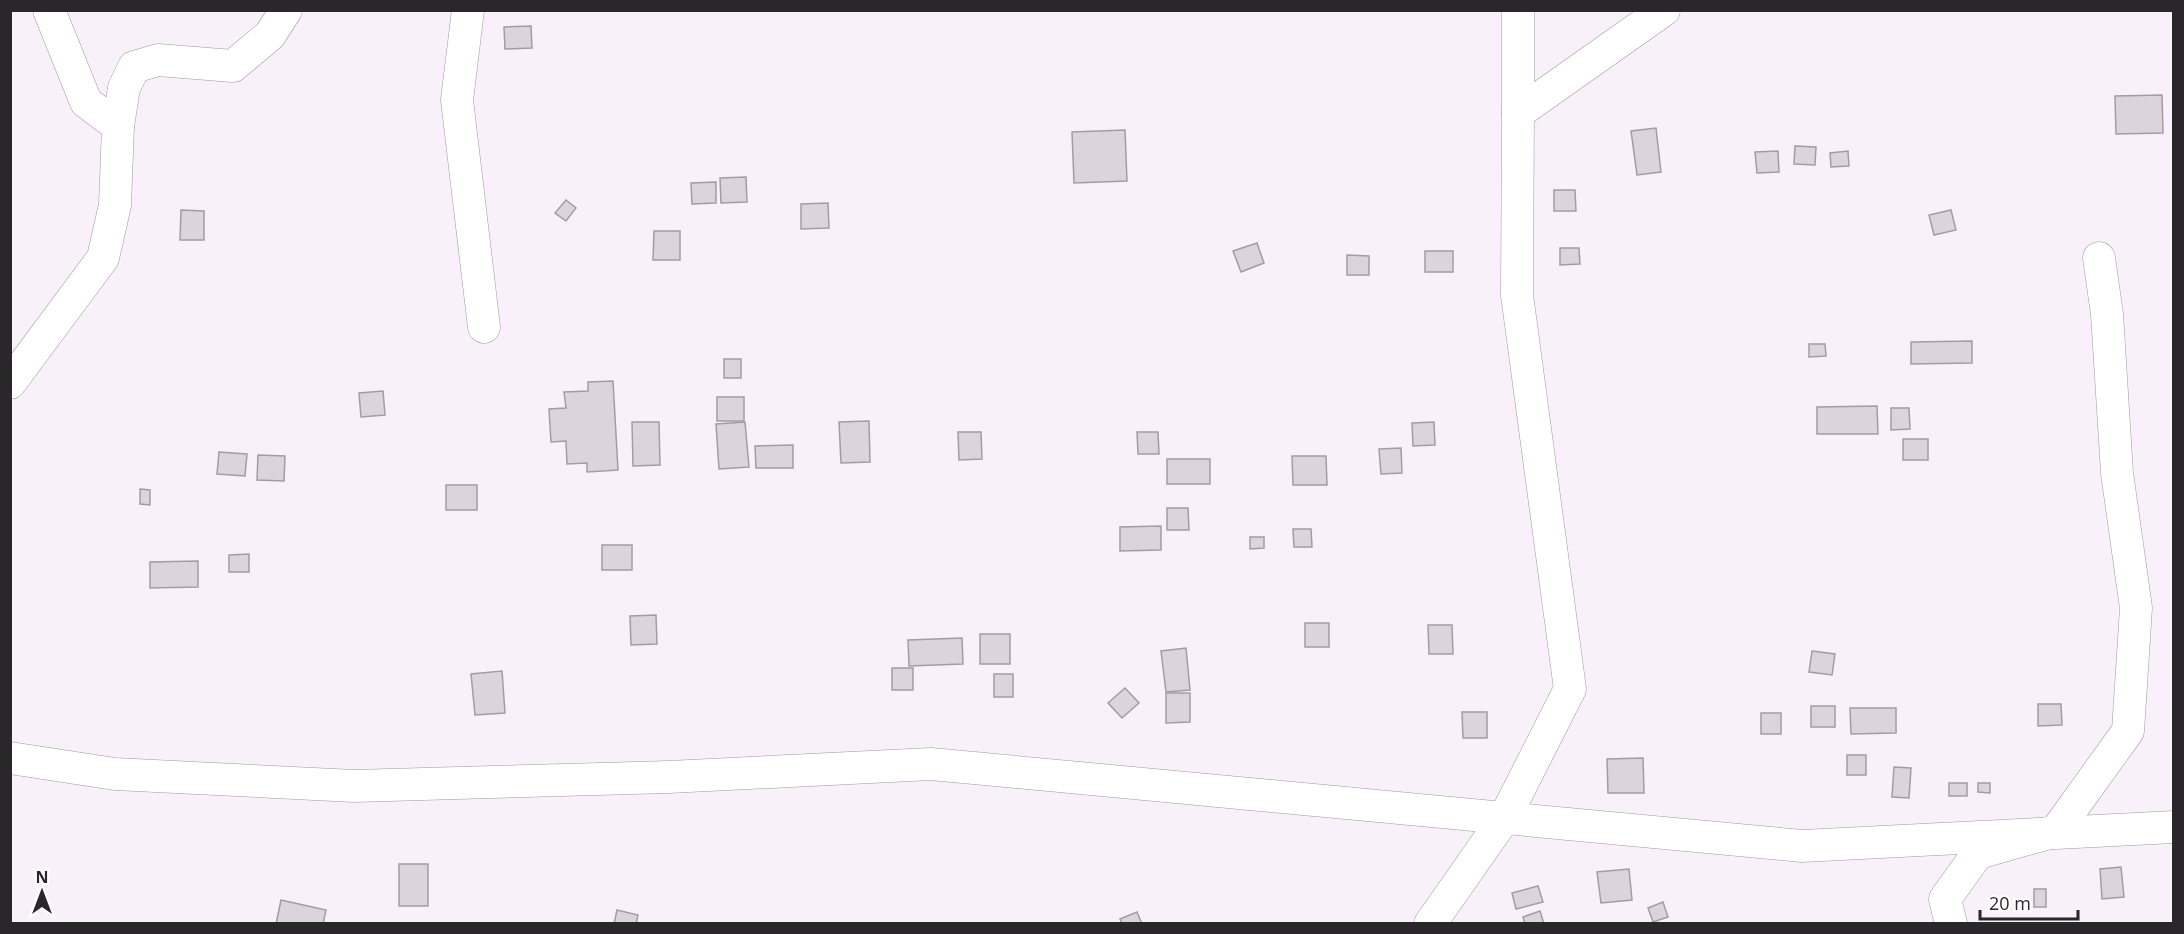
<svg xmlns="http://www.w3.org/2000/svg" width="2184" height="934" viewBox="0 0 2184 934" font-family="'Open Sans',sans-serif">
  <rect width="100%" height="100%" fill="#f9f1f9"/>
  <g fill="#dbd4dc" stroke="#a49ca4" stroke-width="1.5">
    <polygon points="531,26 532,48 505,49 504,27"/>
    <polygon points="2162,95 2163,133 2116,134 2115,96"/>
    <polygon points="1656,128 1661,172 1637,175 1631,131"/>
    <polygon points="1125,130 1127,181 1074,183 1072,132"/>
    <polygon points="1795,146 1816,147 1815,165 1794,164"/>
    <polygon points="1778,151 1779,172 1757,173 1755,152"/>
    <polygon points="1848,151 1849,166 1831,167 1830,153"/>
    <polygon points="746,177 747,202 721,203 720,178"/>
    <polygon points="716,182 716,203 692,204 691,183"/>
    <polygon points="1554,190 1575,190 1576,211 1554,211"/>
    <polygon points="566,200 576,208 566,221 555,213"/>
    <polygon points="828,203 829,228 801,229 801,204"/>
    <polygon points="181,210 204,211 204,240 180,240"/>
    <polygon points="1951,210 1956,230 1934,235 1929,215"/>
    <polygon points="654,231 680,231 680,260 653,260"/>
    <polygon points="1257,243 1264,263 1241,272 1233,251"/>
    <polygon points="1560,248 1579,248 1580,264 1560,265"/>
    <rect x="1425" y="251" width="28" height="21"/>
    <polygon points="1347,255 1369,256 1369,275 1347,275"/>
    <polygon points="1972,341 1972,363 1911,364 1911,342"/>
    <polygon points="1809,344 1825,344 1826,356 1809,357"/>
    <rect x="724" y="359" width="17" height="19"/>
    <polygon points="613,381 618,470 587,472 587,463 567,464 566,441 551,442 549,409 566,408 564,392 588,391 588,382"/>
    <polygon points="383,391 385,415 361,417 359,393"/>
    <rect x="717" y="397" width="27" height="24"/>
    <polygon points="1877,406 1878,434 1817,434 1817,407"/>
    <polygon points="1891,408 1909,408 1910,429 1891,430"/>
    <polygon points="869,421 870,462 841,463 839,422"/>
    <polygon points="632,422 659,422 660,465 633,466"/>
    <polygon points="745,422 749,467 719,469 716,424"/>
    <polygon points="1434,422 1435,445 1413,446 1412,423"/>
    <polygon points="958,432 981,432 982,459 959,460"/>
    <polygon points="1137,432 1158,432 1159,454 1138,454"/>
    <rect x="1903" y="439" width="25" height="21"/>
    <polygon points="793,445 793,468 756,468 755,446"/>
    <polygon points="1401,448 1402,473 1381,474 1379,449"/>
    <polygon points="219,452 247,454 245,476 217,474"/>
    <polygon points="258,455 285,456 284,481 257,480"/>
    <polygon points="1292,456 1326,456 1327,485 1293,485"/>
    <rect x="1167" y="459" width="43" height="25"/>
    <rect x="446" y="485" width="31" height="25"/>
    <polygon points="140,489 150,490 150,505 140,504"/>
    <polygon points="1167,508 1188,508 1189,530 1167,530"/>
    <polygon points="1161,526 1161,550 1120,551 1120,527"/>
    <polygon points="1293,529 1311,529 1312,547 1294,547"/>
    <polygon points="1250,537 1264,537 1264,548 1250,549"/>
    <rect x="602" y="545" width="30" height="25"/>
    <polygon points="249,554 249,572 229,572 229,555"/>
    <polygon points="198,561 198,587 150,588 150,562"/>
    <polygon points="656,615 657,644 631,645 630,616"/>
    <rect x="1305" y="623" width="24" height="24"/>
    <polygon points="1428,625 1452,625 1453,654 1429,654"/>
    <rect x="980" y="634" width="30" height="30"/>
    <polygon points="962,638 963,664 909,666 908,640"/>
    <polygon points="1186,648 1190,690 1166,692 1161,651"/>
    <polygon points="1812,651 1835,654 1832,675 1809,672"/>
    <rect x="892" y="668" width="21" height="22"/>
    <polygon points="502,671 505,713 475,715 471,674"/>
    <rect x="994" y="674" width="19" height="23"/>
    <polygon points="1125,688 1139,703 1122,718 1108,703"/>
    <polygon points="1166,693 1190,693 1190,722 1166,723"/>
    <polygon points="2038,704 2061,704 2062,725 2038,726"/>
    <rect x="1811" y="706" width="24" height="21"/>
    <polygon points="1850,708 1896,708 1896,733 1851,734"/>
    <polygon points="1462,712 1487,712 1487,738 1463,738"/>
    <rect x="1761" y="713" width="20" height="21"/>
    <rect x="1847" y="755" width="19" height="20"/>
    <polygon points="1643,758 1644,793 1608,793 1607,759"/>
    <polygon points="1894,767 1911,768 1909,798 1892,797"/>
    <rect x="1949" y="783" width="18" height="13"/>
    <polygon points="1978,783 1990,783 1990,793 1978,792"/>
    <rect x="399" y="864" width="29" height="42"/>
    <polygon points="2121,867 2124,897 2102,899 2100,869"/>
    <polygon points="1629,869 1632,900 1601,903 1597,872"/>
    <polygon points="1538,886 1543,902 1516,909 1512,893"/>
    <rect x="2034" y="889" width="12" height="18"/>
    <polygon points="281,900 326,910 323,924 276,924"/>
    <polygon points="1663,902 1668,917 1653,922 1648,908"/>
    <polygon points="617,910 638,915 636,924 614,924"/>
    <polygon points="1540,911 1544,924 1525,924 1523,917"/>
    <polygon points="1137,912 1142,924 1122,924 1120,919"/>
  </g>
  <g fill="none" stroke-linecap="round" stroke-linejoin="round">
    <defs>
      <g id="minor">
        <polyline points="468,10 457,100 484,327"/>
        <polyline points="1518,10 1518,113"/>
        <polyline points="118,126 124,88 134,67 158,60 233,66 270,35 286,10"/>
        <polyline points="10,383 103,258 115,205 118,126 86,102 49,10"/>
        <polyline points="10,758 115,774 354,786 669,777 931,764 1802,846 2174,827"/>
        <polyline points="1430,924 1505,817 1570,689 1517,295 1518,113 1664,10"/>
        <polyline points="1951,924 1945,899 1978,853 2056,831 2128,731 2136,608 2117,473 2107,314 2099,258"/>
      </g>
    </defs>
    <use href="#minor" stroke="#a099a0" stroke-width="33"/>
    <use href="#minor" stroke="#fff" stroke-width="32"/>
  </g>
  <rect width="2184" height="934" fill="none" stroke="#2a272a" stroke-width="24"/>
  <g transform="translate(42 892)" stroke="#ffffff" stroke-width="4.5" paint-order="stroke">
  <path d="M0-4.5L10 22L0 15L-10 22Z" fill="#2a272a"/>
  <text y="-9" font-size="16" font-weight="bold" text-anchor="middle" fill="#2a272a">N</text>
  </g>
  <path d="M1980 910v9h98v-9" fill="none" stroke="#2a272a" stroke-width="3"/>
  <text x="1989" y="910" font-size="18" fill="#2a272a" stroke="#ffffff" stroke-width="4.5" paint-order="stroke">20 m</text>
</svg>
